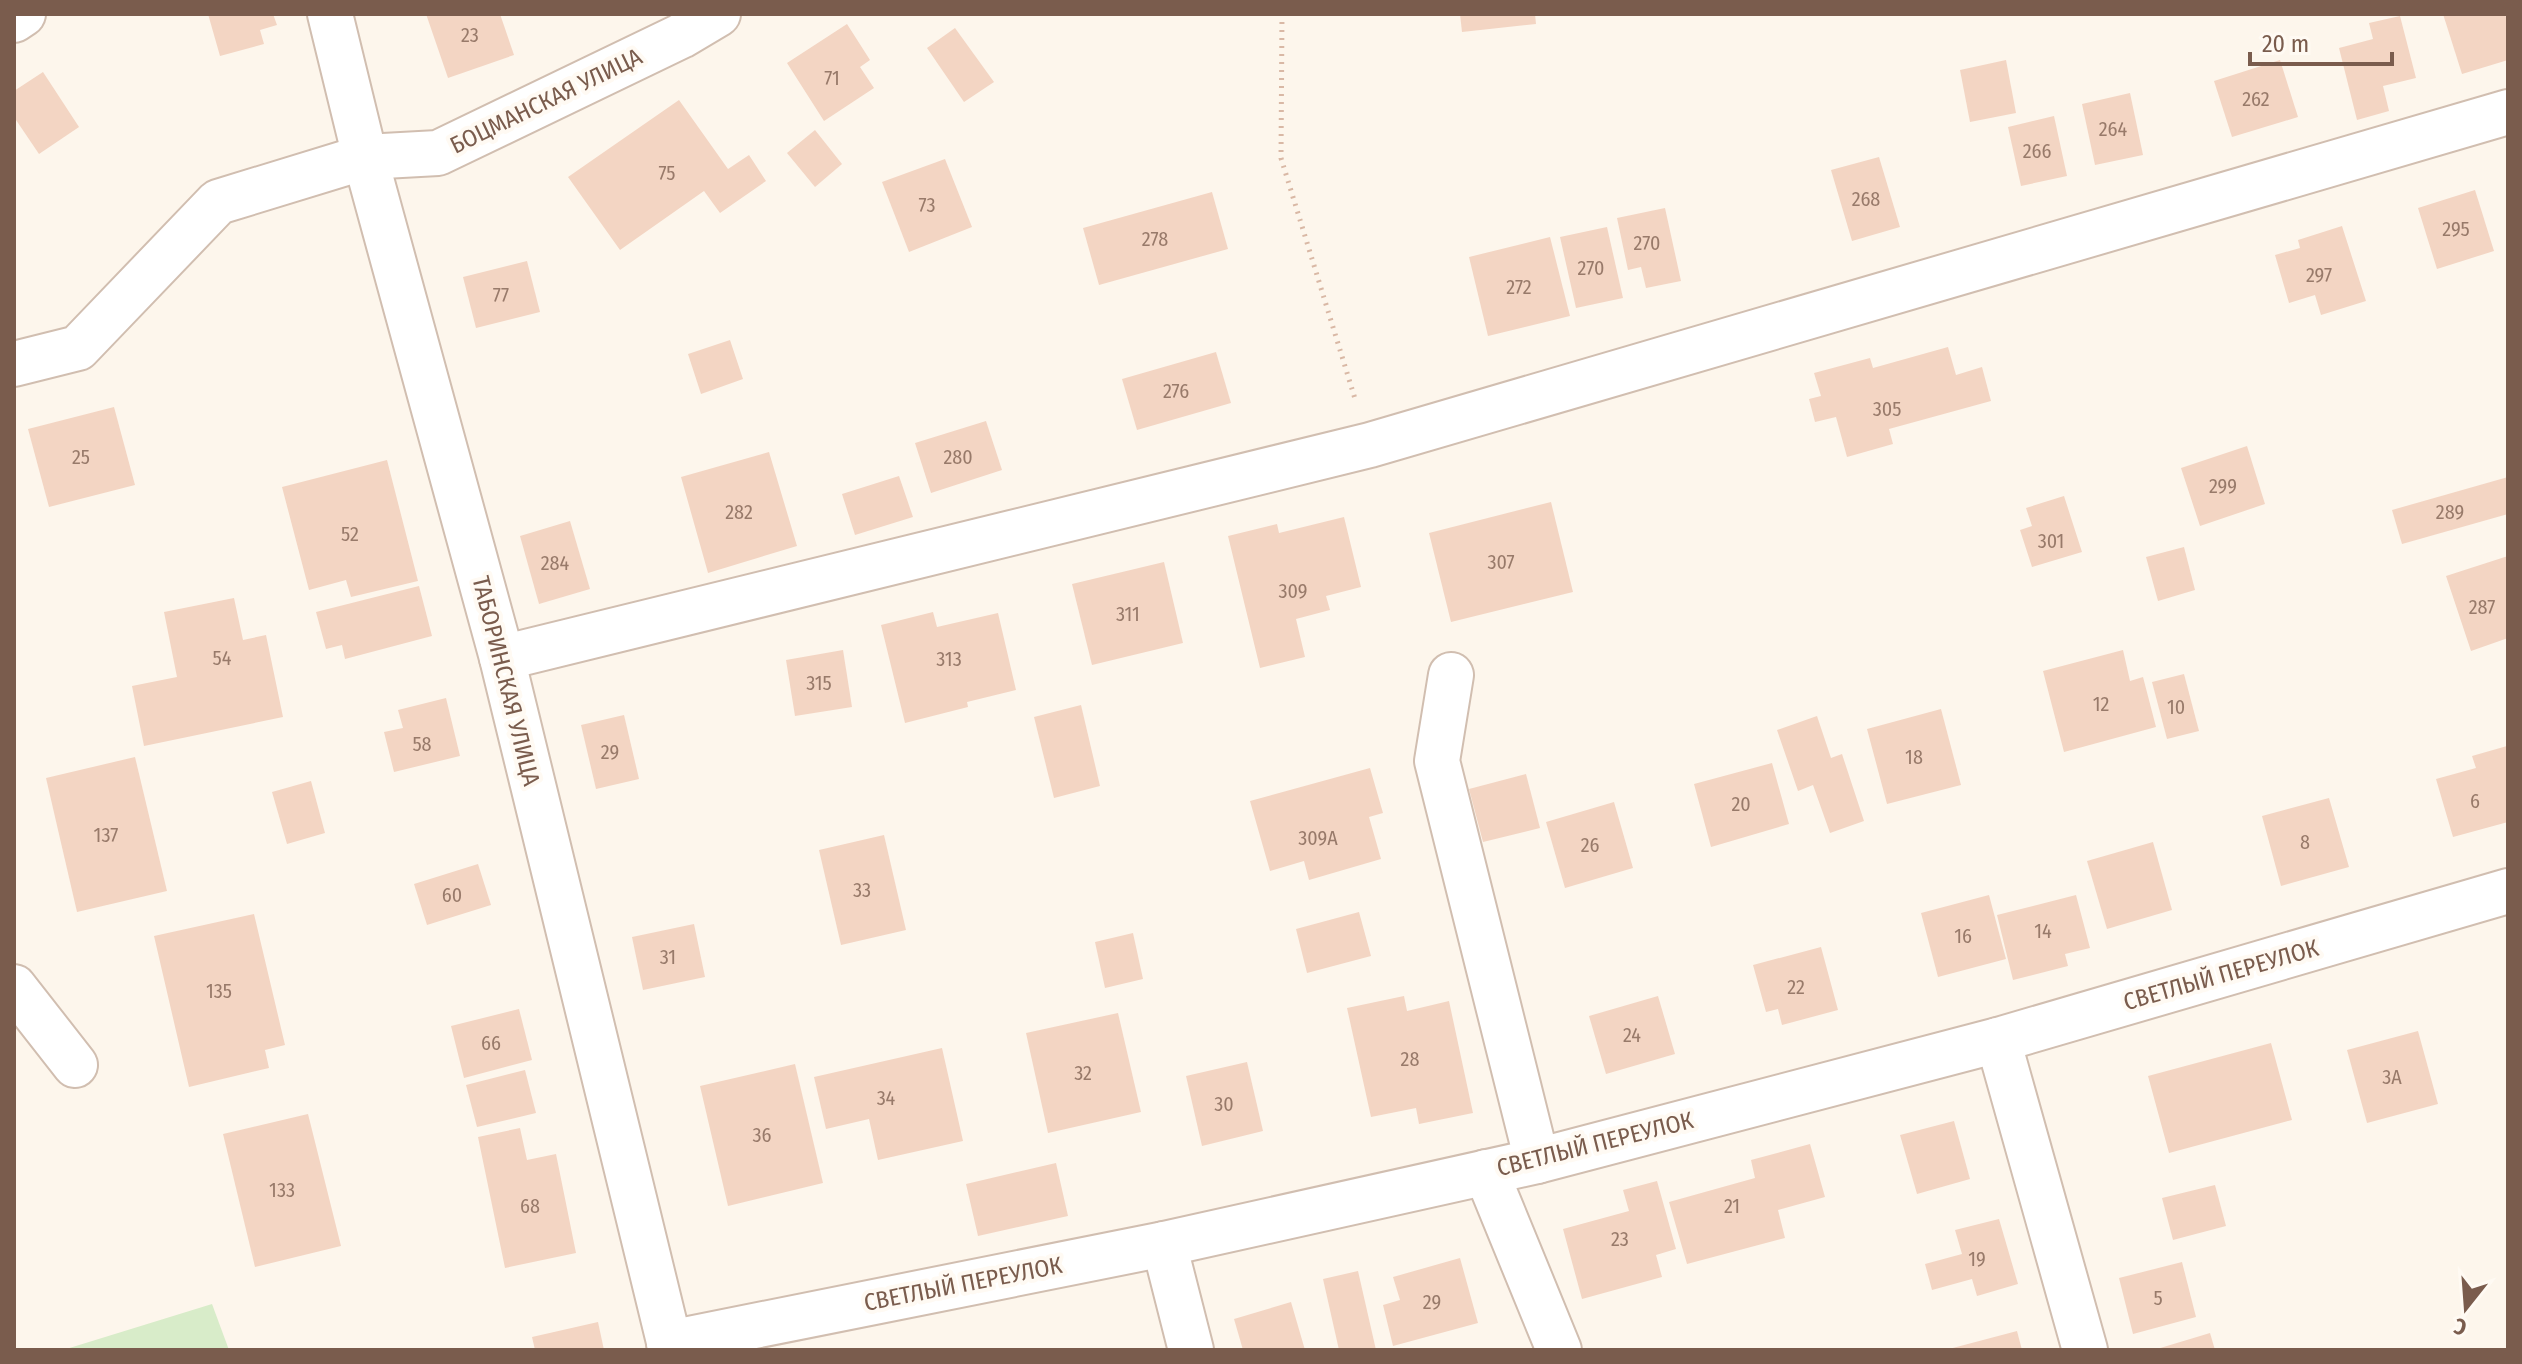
<svg xmlns="http://www.w3.org/2000/svg" width="2522" height="1364" viewBox="0 0 2522 1364" font-family="'Fira Sans Condensed',sans-serif">
  <rect width="100%" height="100%" fill="#fdf6ec"/>
  <polygon fill="#d8ecc9" points="212,1304 229,1350 63,1350"/>
  <g fill="#f3d5c3">
    <polygon points="208,14 273,14 277,25 260,30 264,44 220,56"/>
    <polygon points="426,14 500,14 514,55 448,78"/>
    <polygon points="1460,14 1535,14 1536,24 1462,32"/>
    <polygon points="2443,14 2505,14 2508,23 2508,60 2462,74"/>
    <polygon points="2400,16 2416,78 2383,86 2389,111 2357,120 2339,48 2373,39 2369,23"/>
    <polygon points="847,24 870,60 860,67 874,88 824,121 787,63"/>
    <polygon points="955,28 994,82 964,102 927,48"/>
    <polygon points="2006,60 2016,113 1970,122 1960,70"/>
    <polygon points="2280,60 2298,117 2232,137 2214,81"/>
    <polygon points="43,72 79,127 39,154 14,117 14,91"/>
    <polygon points="2130,93 2143,155 2095,165 2082,104"/>
    <polygon points="679,100 728,169 749,155 766,181 720,213 704,191 620,250 568,177"/>
    <polygon points="2054,116 2067,176 2021,186 2008,127"/>
    <polygon points="815,130 842,164 815,187 787,153"/>
    <polygon points="1879,157 1900,227 1852,241 1831,170"/>
    <polygon points="945,159 972,227 909,252 882,182"/>
    <polygon points="2475,190 2494,251 2437,269 2418,208"/>
    <polygon points="1212,192 1228,249 1099,285 1083,228"/>
    <polygon points="1665,208 1681,281 1646,288 1641,267 1628,270 1617,218"/>
    <polygon points="2342,226 2366,301 2321,315 2315,295 2289,303 2275,255 2300,248 2298,240"/>
    <polygon points="1607,227 1623,298 1576,308 1560,237"/>
    <polygon points="1550,237 1570,316 1488,336 1469,257"/>
    <polygon points="527,261 540,312 476,328 463,277"/>
    <polygon points="730,340 743,379 701,394 688,354"/>
    <polygon points="1948,347 1956,375 1982,367 1991,401 1889,429 1893,444 1847,457 1836,417 1815,422 1809,399 1821,396 1814,373 1870,358 1873,368"/>
    <polygon points="1216,352 1231,403 1137,430 1122,379"/>
    <polygon points="114,407 135,485 49,507 28,429"/>
    <polygon points="986,421 1002,470 931,493 915,443"/>
    <polygon points="2247,446 2265,504 2200,526 2181,468"/>
    <polygon points="769,452 797,546 708,573 681,477"/>
    <polygon points="387,460 418,581 351,597 346,580 309,590 282,487"/>
    <polygon points="899,476 913,517 855,535 842,494"/>
    <polygon points="2508,477 2508,514 2402,544 2392,510"/>
    <polygon points="2064,496 2082,552 2032,567 2020,530 2032,526 2026,508"/>
    <polygon points="1551,502 1573,592 1451,622 1429,533"/>
    <polygon points="1344,517 1361,587 1326,596 1330,610 1296,619 1305,657 1260,668 1228,536 1277,524 1279,533"/>
    <polygon points="570,521 590,589 539,604 520,536"/>
    <polygon points="2184,547 2195,590 2158,601 2146,557"/>
    <polygon points="2508,556 2508,638 2471,651 2446,576"/>
    <polygon points="1164,562 1183,643 1092,665 1072,584"/>
    <polygon points="419,586 432,636 345,659 342,645 326,649 316,612"/>
    <polygon points="234,598 243,640 266,635 283,717 144,746 132,686 177,677 164,612"/>
    <polygon points="933,612 937,627 998,613 1016,690 967,702 968,707 905,723 881,625"/>
    <polygon points="843,650 852,707 795,716 786,660"/>
    <polygon points="2123,650 2130,681 2143,677 2156,727 2064,752 2043,671"/>
    <polygon points="2184,674 2199,731 2167,739 2152,682"/>
    <polygon points="446,698 460,756 394,772 384,732 403,728 398,710"/>
    <polygon points="1081,705 1100,786 1054,798 1034,717"/>
    <polygon points="1941,709 1961,785 1887,804 1867,729"/>
    <polygon points="624,715 639,779 596,789 581,725"/>
    <polygon points="1817,716 1831,758 1842,754 1864,821 1830,833 1813,785 1798,791 1777,730"/>
    <polygon points="2507,746 2508,822 2453,837 2436,779 2476,768 2472,756"/>
    <polygon points="135,757 167,891 77,912 46,778"/>
    <polygon points="1772,763 1789,824 1711,847 1694,784"/>
    <polygon points="1370,768 1383,813 1369,817 1381,859 1309,880 1304,861 1270,871 1250,801"/>
    <polygon points="1526,774 1540,828 1483,842 1469,789"/>
    <polygon points="311,781 325,833 287,844 272,792"/>
    <polygon points="2329,798 2349,867 2281,886 2262,816"/>
    <polygon points="1614,802 1633,868 1565,888 1546,822"/>
    <polygon points="884,835 906,930 841,945 819,850"/>
    <polygon points="2153,842 2172,910 2107,929 2087,861"/>
    <polygon points="478,864 491,905 427,925 414,884"/>
    <polygon points="1989,895 2006,959 1938,977 1921,913"/>
    <polygon points="2076,895 2090,948 2065,954 2068,966 2013,980 1997,915"/>
    <polygon points="1359,912 1371,956 1307,973 1296,929"/>
    <polygon points="254,914 285,1045 265,1050 269,1068 189,1087 154,936"/>
    <polygon points="694,924 705,977 643,990 632,937"/>
    <polygon points="1133,933 1143,979 1105,988 1095,942"/>
    <polygon points="1821,947 1838,1010 1782,1025 1778,1009 1766,1012 1753,965"/>
    <polygon points="1404,996 1407,1011 1449,1001 1473,1113 1419,1124 1416,1108 1371,1117 1347,1008"/>
    <polygon points="1658,996 1675,1054 1606,1074 1589,1016"/>
    <polygon points="519,1009 532,1060 464,1078 451,1026"/>
    <polygon points="1118,1013 1141,1112 1048,1133 1026,1033"/>
    <polygon points="2418,1031 2438,1104 2367,1123 2347,1050"/>
    <polygon points="2271,1043 2292,1120 2169,1153 2148,1076"/>
    <polygon points="942,1048 963,1141 878,1160 869,1119 826,1129 814,1077"/>
    <polygon points="1247,1062 1263,1131 1202,1146 1186,1076"/>
    <polygon points="795,1064 823,1183 728,1206 700,1086"/>
    <polygon points="525,1070 536,1113 477,1127 466,1085"/>
    <polygon points="308,1114 341,1246 255,1267 223,1134"/>
    <polygon points="1954,1121 1970,1179 1917,1194 1900,1135"/>
    <polygon points="520,1128 527,1160 556,1154 576,1253 505,1268 478,1137"/>
    <polygon points="1810,1144 1825,1197 1778,1210 1785,1238 1687,1264 1669,1202 1755,1178 1751,1160"/>
    <polygon points="1056,1163 1068,1216 978,1236 966,1184"/>
    <polygon points="1657,1181 1676,1249 1656,1255 1662,1277 1582,1299 1563,1229 1629,1211 1623,1190"/>
    <polygon points="2215,1185 2226,1226 2173,1240 2162,1198"/>
    <polygon points="1999,1219 2018,1284 1977,1296 1972,1279 1932,1290 1925,1264 1962,1254 1955,1230"/>
    <polygon points="1460,1258 1478,1323 1393,1346 1383,1305 1400,1300 1393,1277"/>
    <polygon points="2182,1262 2196,1317 2133,1334 2119,1278"/>
    <polygon points="1358,1271 1376,1350 1339,1350 1323,1279"/>
    <polygon points="1291,1302 1305,1350 1243,1350 1234,1319"/>
    <polygon points="598,1322 604,1350 535,1350 532,1337"/>
    <polygon points="2017,1331 2022,1350 1949,1350 1949,1349"/>
    <polygon points="2210,1333 2215,1350 2158,1350 2157,1349"/>
  </g>
  <g fill="none" stroke-linecap="round" stroke-linejoin="round">
    <defs>
      <g id="minor">
        <polyline points="330,14 365,157 502,658 671,1350"/>
        <polyline points="14,20 23,14"/>
        <polyline points="14,364 78,348 218,202 365,157 438,153 681,36 718,14"/>
        <polyline points="502,658 1370,445 2508,112"/>
        <polyline points="1451,675 1437,761 1537,1161"/>
        <polyline points="14,987 75,1065"/>
        <polyline points="1998,1040 2085,1350"/>
        <polyline points="1486,1172 1559,1350"/>
        <polyline points="1164,1244 1191,1350"/>
        <polyline points="669,1343 1164,1244 1537,1161 1998,1040 2508,891"/>
      </g>
    </defs>
    <use href="#minor" stroke="#d1beb0" stroke-width="48"/>
    <polyline stroke="#d9b8a5" stroke-width="5" stroke-dasharray="2 6" stroke-linecap="butt" points="1282,14 1281,158 1356,402"/>
    <use href="#minor" stroke="#fff" stroke-width="44"/>
  </g>
  <g text-anchor="middle" dominant-baseline="central" stroke-width="8" stroke-linejoin="round" paint-order="stroke">
    <g font-size="20" fill="#987a6a">
      <text x="470" y="35">23</text>
      <text x="832" y="78">71</text>
      <text x="2256" y="99">262</text>
      <text x="2113" y="129">264</text>
      <text x="2037" y="151">266</text>
      <text x="667" y="173">75</text>
      <text x="1866" y="199">268</text>
      <text x="927" y="205">73</text>
      <text x="2456" y="229">295</text>
      <text x="1155" y="239">278</text>
      <text x="1647" y="243">270</text>
      <text x="1591" y="268">270</text>
      <text x="2319" y="275">297</text>
      <text x="1519" y="287">272</text>
      <text x="501" y="295">77</text>
      <text x="1176" y="391">276</text>
      <text x="1887" y="409">305</text>
      <text x="81" y="457">25</text>
      <text x="958" y="457">280</text>
      <text x="2223" y="486">299</text>
      <text x="739" y="512">282</text>
      <text x="2450" y="512">289</text>
      <text x="350" y="534">52</text>
      <text x="2051" y="541">301</text>
      <text x="1501" y="562">307</text>
      <text x="555" y="563">284</text>
      <text x="1293" y="591">309</text>
      <text x="2482" y="607">287</text>
      <text x="1128" y="614">311</text>
      <text x="222" y="658">54</text>
      <text x="949" y="659">313</text>
      <text x="819" y="683">315</text>
      <text x="2101" y="704">12</text>
      <text x="2176" y="707">10</text>
      <text x="422" y="744">58</text>
      <text x="610" y="752">29</text>
      <text x="1914" y="757">18</text>
      <text x="2475" y="801">6</text>
      <text x="1741" y="804">20</text>
      <text x="106" y="835">137</text>
      <text x="1318" y="838">309А</text>
      <text x="2305" y="842">8</text>
      <text x="1590" y="845">26</text>
      <text x="862" y="890">33</text>
      <text x="452" y="895">60</text>
      <text x="2043" y="931">14</text>
      <text x="1963" y="936">16</text>
      <text x="668" y="957">31</text>
      <text x="1796" y="987">22</text>
      <text x="219" y="991">135</text>
      <text x="1632" y="1035">24</text>
      <text x="491" y="1043">66</text>
      <text x="1410" y="1059">28</text>
      <text x="1083" y="1073">32</text>
      <text x="2392" y="1077">3А</text>
      <text x="886" y="1098">34</text>
      <text x="1224" y="1104">30</text>
      <text x="762" y="1135">36</text>
      <text x="282" y="1190">133</text>
      <text x="530" y="1206">68</text>
      <text x="1732" y="1206">21</text>
      <text x="1620" y="1239">23</text>
      <text x="1977" y="1259">19</text>
      <text x="2158" y="1298">5</text>
      <text x="1432" y="1302">29</text>
    </g>
    <g font-size="24" fill="#7a5c4d" stroke="#fffaf3">
      <text transform="translate(546 101) rotate(-26)">БОЦМАНСКАЯ УЛИЦА</text>
      <text transform="translate(506 681) rotate(76)">ТАБОРИНСКАЯ УЛИЦА</text>
      <text transform="translate(2221 975) rotate(-16)">СВЕТЛЫЙ ПЕРЕУЛОК</text>
      <text transform="translate(1595 1144) rotate(-14)">СВЕТЛЫЙ ПЕРЕУЛОК</text>
      <text transform="translate(963 1284) rotate(-11)">СВЕТЛЫЙ ПЕРЕУЛОК</text>
    </g>
  </g>
  <rect width="2522" height="1364" fill="none" stroke="#7a5c4d" stroke-width="32"/>
  <g transform="translate(2466 1308) rotate(197)" stroke="#fffaf3" stroke-width="6" paint-order="stroke">
  <path d="M0-6L14 30L0 20L-14 30Z" fill="#7a5c4d"/>
  <text y="-12" font-size="22" font-weight="bold" text-anchor="middle" fill="#7a5c4d">С</text>
  </g>
  <path d="M2250 52v12h142v-12" fill="none" stroke="#7a5c4d" stroke-width="4"/>
  <text x="2262" y="52" font-size="24" fill="#7a5c4d" stroke="#fffaf3" stroke-width="6" paint-order="stroke">20 m</text>
</svg>
